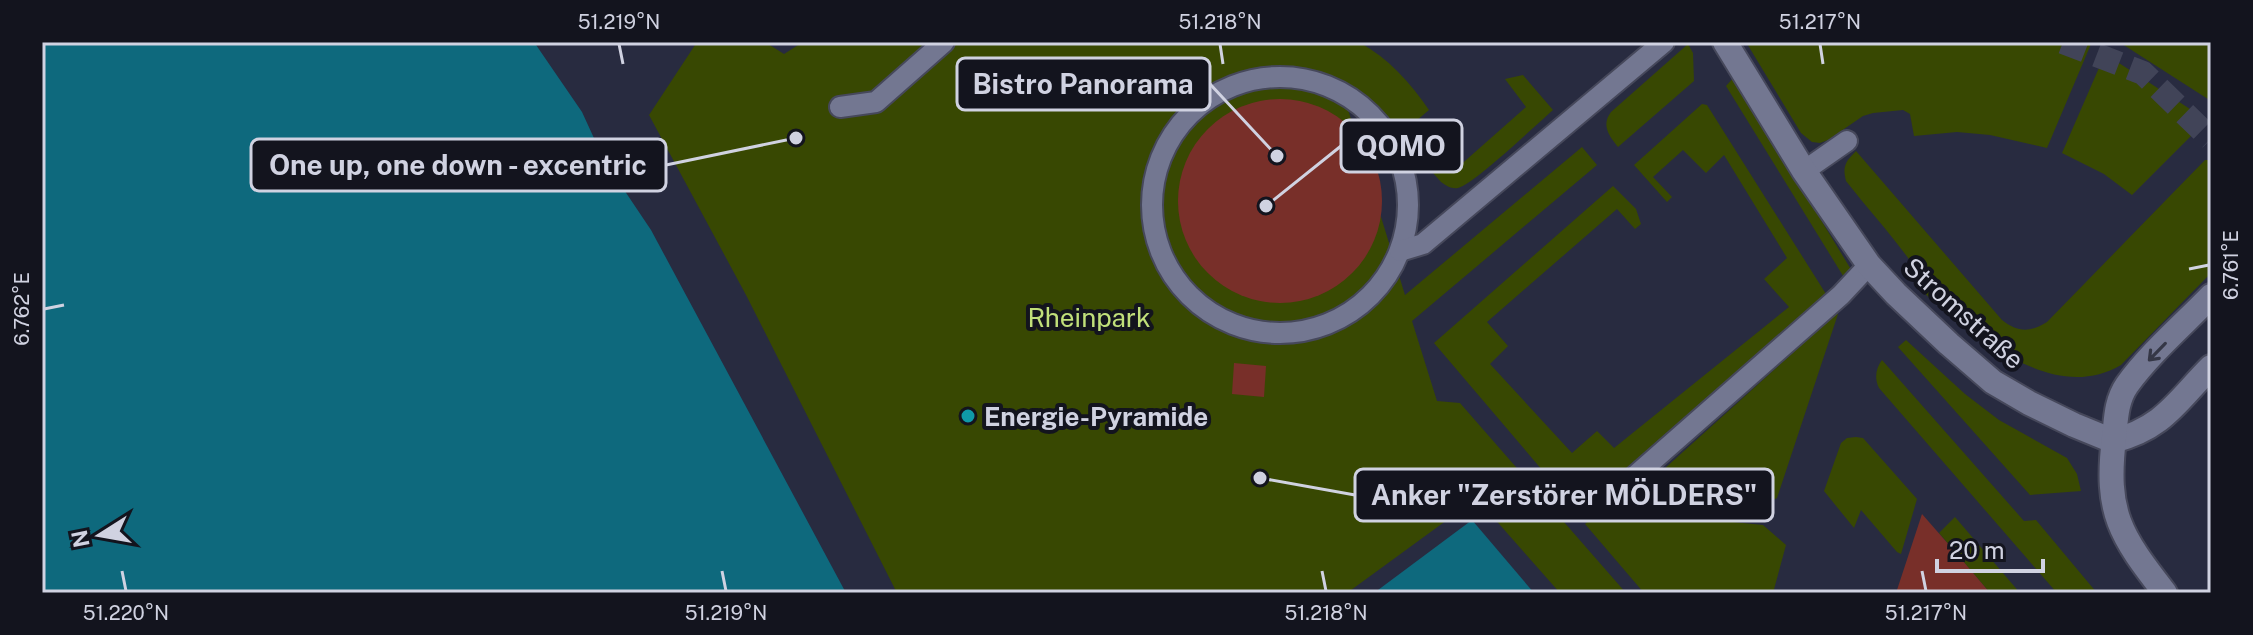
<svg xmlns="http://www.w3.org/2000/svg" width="2253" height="635" viewBox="0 0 2253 635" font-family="'Public Sans',sans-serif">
  <rect width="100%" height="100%" fill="#282b40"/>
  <g fill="#384802">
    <path d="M 697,42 L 765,42 L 784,54 L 803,42 L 1359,42 C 1389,59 1410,82 1429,110 L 1416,121 L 1457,168 L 1526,107 L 1505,79 L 1523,75 L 1553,110 C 1537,124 1473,185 1458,188 C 1451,189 1447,186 1441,182 C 1414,152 1374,96 1339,80 L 1405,295 L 1582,147 L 1597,165 L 1412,321 L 1437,401 L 1460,403 L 1626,593 L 1560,593 L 1463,483 L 1469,504 L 1347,593 L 897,593 L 746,295 L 649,115 Z"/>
    <polygon points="1746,42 2089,42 2091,44 2047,148 1990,135 1957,132 1914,136 1910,114 1903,110 1873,113 1863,116 1828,140 1820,143 1812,142 1801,133"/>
    <polygon points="2119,42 2211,42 2211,101"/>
    <path d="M 1688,44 L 1693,53 L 1694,81 L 1618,147 C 1609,136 1601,125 1611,112 Z"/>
    <polygon points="2105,54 2207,120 2132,195 2104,174 2062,153"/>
    <polygon points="1734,77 1852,271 1845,279 1726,86"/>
    <polygon points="1702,104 1707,105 1826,294 1577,511 1434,343 1613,186 1636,209 1641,224 1635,229 1617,209 1487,322 1508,346 1490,364 1572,453 1597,431 1614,448 1789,307 1764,279 1787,258 1724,155 1706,173 1683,150 1653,177 1672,197 1667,202 1634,165"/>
    <path d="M 1856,151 L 2002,320 C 2017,332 2030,333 2047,322 L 2205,160 L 2211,160 L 2211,273 L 2121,365 C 2063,399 2000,354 1955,318 C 1944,309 1931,301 1922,290 C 1915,283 1916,271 1911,262 C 1891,234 1867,208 1846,181 C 1842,166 1846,161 1856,151 Z"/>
    <polygon points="1837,313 1838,314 1777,498 1762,506 1619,499 1622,488 1628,485 1643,488"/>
    <polygon points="1906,340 1965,394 1999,420 2067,458 2077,474 2081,491 2030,495 1898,347"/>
    <path d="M 1882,360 L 2024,521 L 2036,520 L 2097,593 L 2057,593 L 1879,388 C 1874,378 1876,368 1882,360 Z"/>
    <polygon points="1856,437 1863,438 1917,499 1901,554 1897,552 1861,510 1854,528 1824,491 1841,443 1847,438"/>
    <polygon points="1603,509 1763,525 1786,545 1773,593 1644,593 1585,524"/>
    <polygon points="1955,517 2020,593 1990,593 1939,533"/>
  </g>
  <g fill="#0e697d">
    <polygon points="42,42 534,42 582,112 604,160 651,230 846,593 42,593"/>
    <polygon points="1472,520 1534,593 1374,593"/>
  </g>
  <g fill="#782f29">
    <circle cx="1280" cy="201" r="102"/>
    <polygon points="1234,363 1266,366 1264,397 1232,394"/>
    <polygon points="1922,514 1957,554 1990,593 1896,593"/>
  </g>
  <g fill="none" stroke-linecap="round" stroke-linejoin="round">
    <polyline stroke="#414458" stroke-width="24" stroke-dasharray="24 12" stroke-linecap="butt" points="2063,42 2143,73 2211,139"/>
    <defs>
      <g id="lane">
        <circle cx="1280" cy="205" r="128"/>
        <polyline points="840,107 876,102 944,42"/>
        <polyline points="1804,171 1847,141"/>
        <polyline points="1400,251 1423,244 1664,42"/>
        <polyline points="1635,476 1841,295 1869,265"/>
      </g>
      <polyline id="street" points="1725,42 1804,171 1869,265 1896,294 1949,344 1993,382 2029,403 2074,425 2113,441"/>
      <g id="secondary">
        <path d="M 2113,441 C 2164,428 2177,401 2211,367"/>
        <path d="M 2165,593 C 2120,535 2105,513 2114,438 C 2116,419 2116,401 2127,385 C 2150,353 2184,324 2211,296"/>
      </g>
    </defs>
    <use href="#lane" stroke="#46485b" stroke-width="24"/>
    <use href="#street" stroke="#46485b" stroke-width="28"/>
    <use href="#secondary" stroke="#46485b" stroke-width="28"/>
    <use href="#lane" stroke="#737791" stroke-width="20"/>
    <use href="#street" stroke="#737791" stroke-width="24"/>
    <use href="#secondary" stroke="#737791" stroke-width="24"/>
  </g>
  <defs><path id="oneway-shaft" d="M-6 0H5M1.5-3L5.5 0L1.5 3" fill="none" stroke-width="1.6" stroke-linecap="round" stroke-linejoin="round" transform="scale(2)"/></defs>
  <use stroke="#353746" href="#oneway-shaft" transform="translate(2157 352) rotate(134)"/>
  <path fill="none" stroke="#d0d2e1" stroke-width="3" d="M 619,44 L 623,64M 1220,44 L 1223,64M 1820,44 L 1823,64M 2189,269 L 2209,265M 44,309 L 64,305M 122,571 L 126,591M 722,571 L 726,591M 1322,571 L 1326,591M 1922,571 L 1926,591"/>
  <circle fill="#0f9aa8" stroke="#13141e" stroke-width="3" cx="968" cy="416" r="8"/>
  <g text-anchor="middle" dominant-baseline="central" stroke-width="8" stroke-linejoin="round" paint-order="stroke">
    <g font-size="26" fill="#d0d2e1" stroke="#13141e">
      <text transform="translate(1964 313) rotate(42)">Stromstraße</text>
    </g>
    <g font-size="26" fill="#c1e07a" stroke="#13141e">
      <text x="1089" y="317">Rheinpark</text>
    </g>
    <g font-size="26" font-weight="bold" fill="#d0d2e1" stroke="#13141e" text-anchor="start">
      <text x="984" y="416">Energie-Pyramide</text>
    </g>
  </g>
  <path fill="none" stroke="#d0d2e1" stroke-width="3" d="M1277 156L1210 84M1266 206L1341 146M796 138L666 165M1260 478L1355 495"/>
  <g fill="#d0d2e1" stroke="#13141e" stroke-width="3">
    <circle cx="1277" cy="156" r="8"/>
    <circle cx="1266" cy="206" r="8"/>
    <circle cx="796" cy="138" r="8"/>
    <circle cx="1260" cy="478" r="8"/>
  </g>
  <g fill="#13141e" stroke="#d0d2e1" stroke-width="3">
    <rect x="957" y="58" width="253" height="52" rx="8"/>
    <rect x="1341" y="120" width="121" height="52" rx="8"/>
    <rect x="251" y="139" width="415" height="52" rx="8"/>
    <rect x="1355" y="469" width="418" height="52" rx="8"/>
  </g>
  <g font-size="28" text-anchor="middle" font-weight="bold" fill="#d0d2e1">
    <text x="1083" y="94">Bistro Panorama</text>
    <text x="1401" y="156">QOMO</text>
    <text x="458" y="175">One up, one down - excentric</text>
    <text x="1564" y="505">Anker "Zerstörer MÖLDERS"</text>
  </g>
  <rect width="2253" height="635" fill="none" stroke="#13141e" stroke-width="88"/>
  <g transform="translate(100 535) rotate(259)" stroke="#13141e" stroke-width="6" paint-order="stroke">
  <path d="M0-6L14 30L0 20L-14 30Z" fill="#d0d2e1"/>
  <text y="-12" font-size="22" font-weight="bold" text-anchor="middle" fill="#d0d2e1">N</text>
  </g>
  <path d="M1937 559v12h106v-12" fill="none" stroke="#d0d2e1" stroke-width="4"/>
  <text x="1949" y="559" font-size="24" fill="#d0d2e1" stroke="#13141e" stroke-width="6" paint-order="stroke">20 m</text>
  <rect x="44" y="44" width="2165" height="547" fill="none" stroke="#d0d2e1" stroke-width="3"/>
  <g font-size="20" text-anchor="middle" fill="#d0d2e1">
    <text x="619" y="29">51.219°N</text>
    <text x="1220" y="29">51.218°N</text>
    <text x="1820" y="29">51.217°N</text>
    <text transform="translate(2231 265) rotate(-90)" y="7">6.761°E</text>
    <text transform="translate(22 309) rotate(-90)" y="7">6.762°E</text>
    <text x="126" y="620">51.220°N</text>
    <text x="726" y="620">51.219°N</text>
    <text x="1326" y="620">51.218°N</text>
    <text x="1926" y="620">51.217°N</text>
  </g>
</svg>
